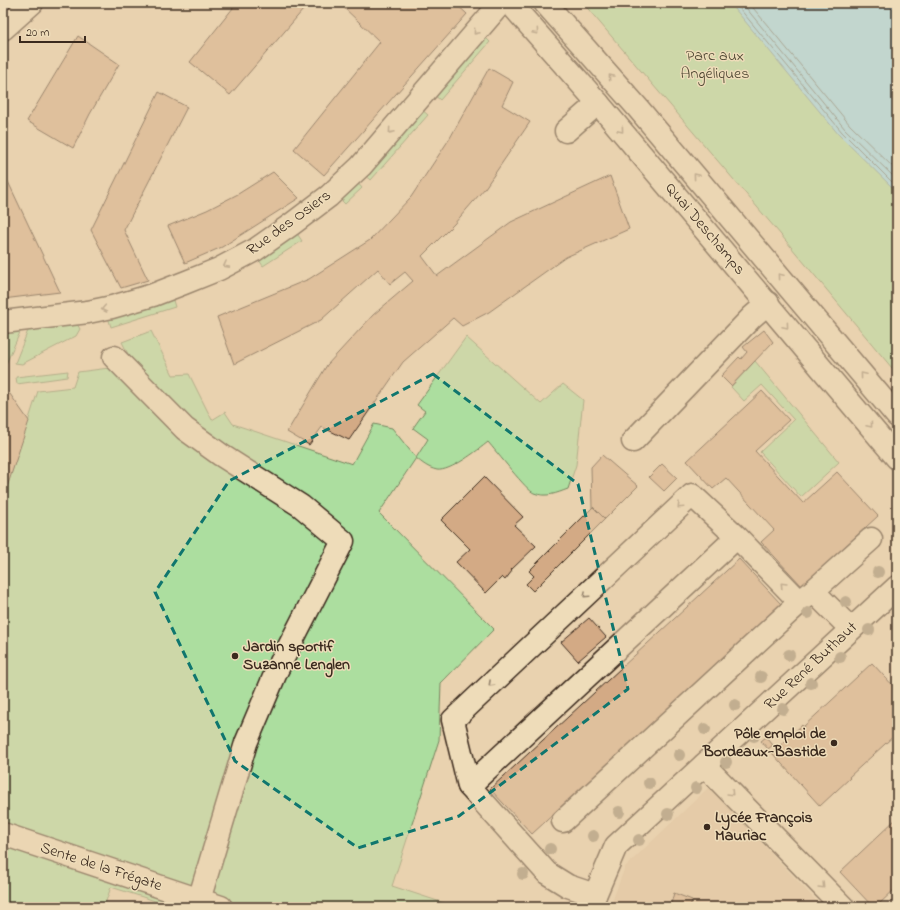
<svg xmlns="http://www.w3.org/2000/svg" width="900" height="910" viewBox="0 0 900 910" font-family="'Indie Flower',sans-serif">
  <rect width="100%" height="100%" fill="#e9d2af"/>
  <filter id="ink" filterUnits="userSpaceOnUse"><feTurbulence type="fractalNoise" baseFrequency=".025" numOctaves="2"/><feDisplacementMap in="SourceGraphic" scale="8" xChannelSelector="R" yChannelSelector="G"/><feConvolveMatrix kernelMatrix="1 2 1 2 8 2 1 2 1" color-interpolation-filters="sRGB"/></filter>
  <g filter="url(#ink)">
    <polygon fill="#dfc39f" points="709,787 822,907 610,907 625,867"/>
    <g fill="#acde9f" stroke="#74845e">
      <polygon points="583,3 742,3 897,190 897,374 781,235"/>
      <polygon points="483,35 490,42 440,100 433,94"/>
      <polygon points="420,108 428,115 371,180 363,173"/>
      <polygon points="356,181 362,188 345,204 338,197"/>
      <polygon points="296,232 302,241 263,266 257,257"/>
      <polygon points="172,297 175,307 111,327 108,317"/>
      <polygon points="77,324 80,329 76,336 22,364 15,363 29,328"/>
      <polygon points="21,330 6,364 3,365 3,332"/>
      <path d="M 151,331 L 173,375 L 189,374 L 212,420 L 225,412 L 233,424 L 352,464 L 374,424 L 392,428 L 416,458 L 428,439 L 413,428 L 425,411 L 417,405 L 466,337 L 541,404 L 563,384 L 583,400 L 576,465 L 568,489 C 557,493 546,498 534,493 C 527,491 496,451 488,442 C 478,450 450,472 437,470 C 428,468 422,463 416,458 L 379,513 L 494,629 L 441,683 L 439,740 L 392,886 L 456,907 L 174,907 L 111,887 L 104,907 L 3,907 L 3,499 L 38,391 L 73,387 L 78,372 L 109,368 L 123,381 L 133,364 L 122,342 Z"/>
      <polygon points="755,361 839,462 801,497 760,452 794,420 762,385 744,401 731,387"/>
      <polygon points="68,371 67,377 17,384 16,377"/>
    </g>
    <polygon fill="#92dbf3" stroke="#6f949e" points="730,3 897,3 897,192 839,135"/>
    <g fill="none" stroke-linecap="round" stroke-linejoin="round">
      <g stroke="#5e7173" stroke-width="1">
        <polyline points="735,3 842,132 897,187"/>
        <polyline points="742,3 845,129 897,180"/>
        <polyline points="749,3 850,125 897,171"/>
      </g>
    </g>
    <g fill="#d3aa85" stroke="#3b2a1e">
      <polygon points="237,3 309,3 230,95 190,62"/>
      <polygon points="339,3 455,3 467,14 324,175 294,149 380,42"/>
      <polygon points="78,36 119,64 90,114 73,148 27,121"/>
      <polygon points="489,68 513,82 502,105 530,122 485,188 454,224 422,256 437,276 511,222 610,176 629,229 566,257 489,312 462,326 453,318 403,362 349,440 322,427 309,445 287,432 327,365 373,315 413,281 405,272 390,284 378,269 321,320 234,364 217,317 309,279 370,240 411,197 450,138"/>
      <polygon points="159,92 187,107 124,230 148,280 121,288 91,230"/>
      <polygon points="3,171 60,292 3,299"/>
      <polygon points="273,172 299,198 222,247 185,263 168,226 207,210 238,194"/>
      <polygon points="764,330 773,342 731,386 721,376 739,357 741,359 747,352 743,347"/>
      <polygon points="762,391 789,420 755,451 803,503 837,472 878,516 802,586 761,542 774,530 726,478 713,489 687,461"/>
      <polygon points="10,394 29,421 3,499 3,395"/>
      <polygon points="602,455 638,486 605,519 593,507 592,508 591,467"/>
      <polygon points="662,464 677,478 664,491 649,477"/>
      <polygon points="484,477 523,517 514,525 536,546 511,570 512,571 505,580 502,577 486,593 456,562 470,549 441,520"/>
      <polygon points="593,507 605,519 533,591 526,584 534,576 529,571"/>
      <polygon points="739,559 781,604 532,834 490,789"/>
      <polygon points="589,618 606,637 578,661 561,642"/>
      <polygon points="872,663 897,690 897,733 849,777 850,778 820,806 772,753 802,725 803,727"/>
      <polygon points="766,737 773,745 768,749 761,741"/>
      <polygon points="897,818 897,887 876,907 873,907 840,872"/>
      <polygon points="674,893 692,900 690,907 670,907"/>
    </g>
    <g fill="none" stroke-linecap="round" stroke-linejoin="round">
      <defs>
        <g id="minor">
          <polyline points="566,131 598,103"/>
          <polyline points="3,322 88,312 112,307 153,295 184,283 219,269 255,250 292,224 329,196 361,166 501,3"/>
          <polyline points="114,357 185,429 221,455 301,506 343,541 277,670 246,743 199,900"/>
          <polyline points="633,441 752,317 768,303"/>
          <polyline points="737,537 469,786 453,720 692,495 737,537 800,602 813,591 851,629"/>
          <polyline points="813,591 871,539"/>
          <polyline points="704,765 843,907"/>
          <polyline points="469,786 547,873 568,886 595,895"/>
          <polyline points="563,821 800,602"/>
          <polyline points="3,834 221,907"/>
          <polyline points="590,907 616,846 897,587"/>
        </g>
        <g id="major">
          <polyline points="510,3 598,103 897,458"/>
          <polyline points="545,3 637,107 897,416"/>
          <polyline points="3,29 32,3"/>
        </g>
      </defs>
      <use href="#minor" stroke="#3b2a1e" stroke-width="25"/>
      <use href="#major" stroke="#3b2a1e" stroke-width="25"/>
      <use href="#minor" stroke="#eedcb9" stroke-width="22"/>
      <use href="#major" stroke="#eedcb9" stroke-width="22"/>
    </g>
    <g fill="#93846a">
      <circle cx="878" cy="572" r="6"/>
      <circle cx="846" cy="602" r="6"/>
      <circle cx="808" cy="613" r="6"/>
      <circle cx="869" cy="630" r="6"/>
      <circle cx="789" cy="655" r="6"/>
      <circle cx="840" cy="657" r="6"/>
      <circle cx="761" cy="677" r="6"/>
      <circle cx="811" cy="683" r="6"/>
      <circle cx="735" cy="705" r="6"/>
      <circle cx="783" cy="709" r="6"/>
      <circle cx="705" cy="729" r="6"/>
      <circle cx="754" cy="736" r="6"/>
      <circle cx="679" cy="755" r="6"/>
      <circle cx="726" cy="762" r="6"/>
      <circle cx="649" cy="783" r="6"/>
      <circle cx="696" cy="788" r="6"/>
      <circle cx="619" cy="812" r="6"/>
      <circle cx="668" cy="814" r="6"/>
      <circle cx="593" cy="836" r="6"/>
      <circle cx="639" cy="840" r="6"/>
      <circle cx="550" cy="849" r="6"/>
      <circle cx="523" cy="874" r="6"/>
    </g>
    <defs><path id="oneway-chevron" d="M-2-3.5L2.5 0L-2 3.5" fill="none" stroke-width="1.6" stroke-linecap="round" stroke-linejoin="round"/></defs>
    <g stroke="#94836c">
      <use href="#oneway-chevron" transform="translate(476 32) rotate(131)"/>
      <use href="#oneway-chevron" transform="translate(536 32) rotate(49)"/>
      <use href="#oneway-chevron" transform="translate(611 77) rotate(-131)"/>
      <use href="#oneway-chevron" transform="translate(621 130) rotate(50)"/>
      <use href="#oneway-chevron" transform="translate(391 131) rotate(131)"/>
      <use href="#oneway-chevron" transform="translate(696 176) rotate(-130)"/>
      <use href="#oneway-chevron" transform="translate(226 265) rotate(152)"/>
      <use href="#oneway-chevron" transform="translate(780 276) rotate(-130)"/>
      <use href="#oneway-chevron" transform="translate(104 309) rotate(169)"/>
      <use href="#oneway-chevron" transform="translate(786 326) rotate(50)"/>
      <use href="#oneway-chevron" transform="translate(863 375) rotate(-130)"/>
      <use href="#oneway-chevron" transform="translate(870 425) rotate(50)"/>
      <use href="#oneway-chevron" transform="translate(680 506) rotate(137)"/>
      <use href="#oneway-chevron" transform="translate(783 585) rotate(-134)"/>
      <use href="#oneway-chevron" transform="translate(586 595) rotate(137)"/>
      <use href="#oneway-chevron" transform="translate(491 684) rotate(137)"/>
      <use href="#oneway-chevron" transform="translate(731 793) rotate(46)"/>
      <use href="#oneway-chevron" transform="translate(822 886) rotate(46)"/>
    </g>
  </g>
  <path d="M0 0H900V910H0ZM 433,374 L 578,484 L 628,689 L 459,816 L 358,848 L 235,761 L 155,592 L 229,481 Z" fill="#e9d2af" fill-opacity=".55" fill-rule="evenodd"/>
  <path fill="none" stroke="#0f766e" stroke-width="3" stroke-dasharray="8 5" stroke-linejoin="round" d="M 433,374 L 578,484 L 628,689 L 459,816 L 358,848 L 235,761 L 155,592 L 229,481 Z"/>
  <g fill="#3b2a1e" stroke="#eedcb9" stroke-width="1.5">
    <circle cx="235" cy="656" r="4"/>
    <circle cx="834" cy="743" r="4"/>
    <circle cx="707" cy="827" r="4"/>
  </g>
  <g text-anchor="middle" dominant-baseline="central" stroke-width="3" stroke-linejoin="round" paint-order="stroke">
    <g font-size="16" fill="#4c4531" stroke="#eedcb9">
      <text x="715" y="56">Parc aux<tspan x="715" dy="18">Angéliques</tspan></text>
    </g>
    <g font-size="16" fill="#3b2a1e" stroke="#eedcb9">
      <text transform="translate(289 223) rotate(-36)">Rue des Osiers</text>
      <text transform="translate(705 229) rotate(50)">Quai Deschamps</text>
      <text transform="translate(811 666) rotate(-43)">Rue René Buthaut</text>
      <text transform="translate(101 867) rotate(18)">Sente de la Frégate</text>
    </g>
    <g font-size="16" font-weight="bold" fill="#3b2a1e" stroke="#eedcb9" text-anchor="start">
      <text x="243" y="647">Jardin sportif<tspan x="243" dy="18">Suzanne Lenglen</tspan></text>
      <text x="826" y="734" text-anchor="end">Pôle emploi de<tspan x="826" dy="18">Bordeaux-Bastide</tspan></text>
      <text x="715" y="818">Lycée François<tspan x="715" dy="18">Mauriac</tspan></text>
    </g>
  </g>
  <rect width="900" height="910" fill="none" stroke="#eedcb9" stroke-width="16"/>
  <rect x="8" y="8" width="884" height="894" fill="none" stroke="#3b2a1e" stroke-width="1.5" filter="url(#ink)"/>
  <path d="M20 36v6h65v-6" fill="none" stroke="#3b2a1e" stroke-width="2"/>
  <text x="26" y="36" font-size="12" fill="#3b2a1e" stroke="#eedcb9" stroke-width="3" paint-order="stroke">20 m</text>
</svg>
